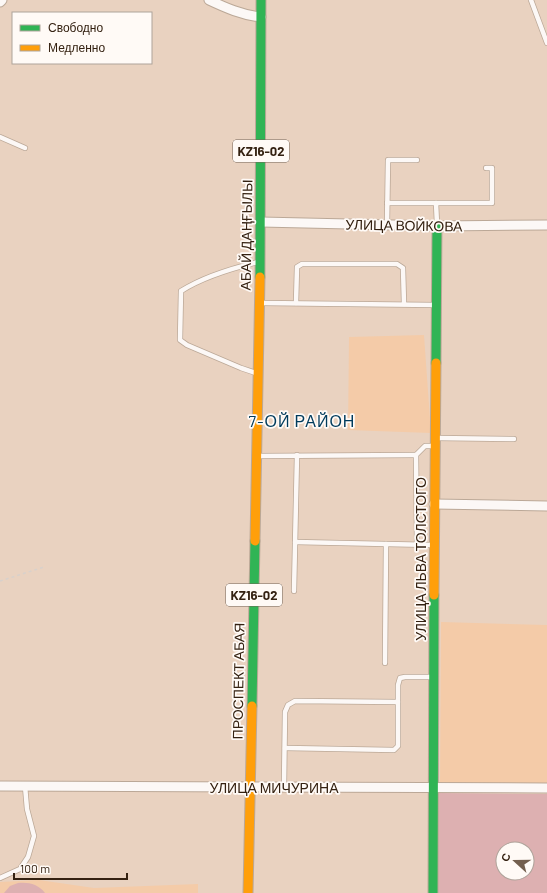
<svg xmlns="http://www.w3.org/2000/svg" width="547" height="893" viewBox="0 0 547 893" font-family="Barlow,sans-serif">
  <rect width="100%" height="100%" fill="#e9d2c0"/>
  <g fill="#f4cba8">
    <polygon points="424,335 431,433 348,430 349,337"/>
    <polygon points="441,622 547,625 547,784 440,783"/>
    <polygon points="39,880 94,888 198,884 198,893 0,893 0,882"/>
  </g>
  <g fill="#ddb0b1" fill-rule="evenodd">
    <path d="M 437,793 L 547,794 L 547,893 L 436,893 ZM 503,849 L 527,849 L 527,873 L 503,873 Z"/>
    <path d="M 18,883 C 29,882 38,884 45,893 L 4,893 L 10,886 Z"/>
  </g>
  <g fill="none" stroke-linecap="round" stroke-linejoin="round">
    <defs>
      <g id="lane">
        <polyline points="531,0 547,43"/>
        <polyline points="0,137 25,148"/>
        <polyline points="387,203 492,203 492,168 486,168"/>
        <polyline points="436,203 437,224"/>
        <polyline points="387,225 388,160 417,160"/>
        <polyline points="261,303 436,305"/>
        <polyline points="296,303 297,267 302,264 397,264 403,268 404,304"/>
        <path d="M 256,373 L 241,368 L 187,345 L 180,340 L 181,291 C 203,277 233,268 258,262"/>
        <polyline points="436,438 514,439"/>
        <polyline points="258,456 416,455"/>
        <polyline points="295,542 432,545"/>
        <polyline points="417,545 416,455 425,446 435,446"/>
        <polyline points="294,591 297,455"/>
        <polyline points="385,663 386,544"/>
        <polyline points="285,748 394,750 398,746 398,685 400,678 405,677 432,677"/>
        <polyline points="284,787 285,712 288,705 295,701 398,702"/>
        <polyline points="0,878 20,869 28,857 34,836 27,809 25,786"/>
      </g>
      <g id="street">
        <path d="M 209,0 C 226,8 242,15 261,17"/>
        <polyline points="0,2 2,0"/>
        <polyline points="261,222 437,226 547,225"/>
        <polyline points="434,504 547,506"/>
        <polyline points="0,786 547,788"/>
      </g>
      <g id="fast">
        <polyline points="260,277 261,0"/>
        <polyline points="436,363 437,226"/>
        <polyline points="252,706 255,541"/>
        <polyline points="433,893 434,595"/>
      </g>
      <g id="slow">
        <polyline points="255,541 260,277"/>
        <polyline points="434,595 436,363"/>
        <polyline points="248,893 252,706"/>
      </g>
    </defs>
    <use href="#lane" stroke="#bba897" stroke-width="6"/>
    <use href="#street" stroke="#bba897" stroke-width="11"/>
    <use href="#fast" stroke="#bba897" stroke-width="11"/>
    <use href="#slow" stroke="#bba897" stroke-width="11"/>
    <polyline stroke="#d8d1cb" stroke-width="1.5" stroke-dasharray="3 3" stroke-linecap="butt" points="0,581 44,567"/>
    <use href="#lane" stroke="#fcf8f6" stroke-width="4.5"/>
    <use href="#street" stroke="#fcf8f6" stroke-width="9"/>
    <use href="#fast" stroke="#30b455" stroke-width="9"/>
    <use href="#slow" stroke="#ff9f0a" stroke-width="9"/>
  </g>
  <g text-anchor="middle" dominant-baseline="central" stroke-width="3.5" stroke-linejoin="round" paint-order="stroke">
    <g fill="#fffaf6" stroke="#716256" stroke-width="1">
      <rect x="233" y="140" width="56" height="22" rx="3"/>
      <rect x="226" y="584" width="56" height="22" rx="3"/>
    </g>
    <g font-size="13" font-weight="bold" fill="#342111">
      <text x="261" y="151">KZ16-02</text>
      <text x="254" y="595">KZ16-02</text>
    </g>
    <g font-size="14" fill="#342111" stroke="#fffaf6">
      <text transform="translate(404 225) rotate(1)">УЛИЦА ВОЙКОВА</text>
      <text transform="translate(246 235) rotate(-89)">АБАЙ ДАҢҒЫЛЫ</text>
      <text transform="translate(420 559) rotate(-90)">УЛИЦА ЛЬВА ТОЛСТОГО</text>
      <text transform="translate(238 681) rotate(-89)">ПРОСПЕКТ АБАЯ</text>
      <text x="274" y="787">УЛИЦА МИЧУРИНА</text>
    </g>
    <g font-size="16" letter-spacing="1" fill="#003b5c" stroke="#fffaf6">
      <text x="302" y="420">7-ОЙ РАЙОН</text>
    </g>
  </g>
  <rect x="12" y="12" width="140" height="52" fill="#fffaf6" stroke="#aea39a"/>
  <rect x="20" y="25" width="20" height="6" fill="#30b455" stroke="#aea39a"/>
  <text x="48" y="32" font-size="12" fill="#342111">Свободно</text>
  <rect x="20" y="45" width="20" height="6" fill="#ff9f0a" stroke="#aea39a"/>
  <text x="48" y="52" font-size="12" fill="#342111">Медленно</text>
  <g transform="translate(515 861) rotate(291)"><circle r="19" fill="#fffaf6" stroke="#aea39a"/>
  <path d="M0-3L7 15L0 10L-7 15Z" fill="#735f4e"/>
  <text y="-6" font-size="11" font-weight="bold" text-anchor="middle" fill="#342111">С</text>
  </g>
  <path d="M14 873v6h113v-6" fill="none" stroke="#342111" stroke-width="2"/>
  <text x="20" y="873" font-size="12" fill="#342111" stroke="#fffaf6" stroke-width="3" paint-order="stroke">100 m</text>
</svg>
